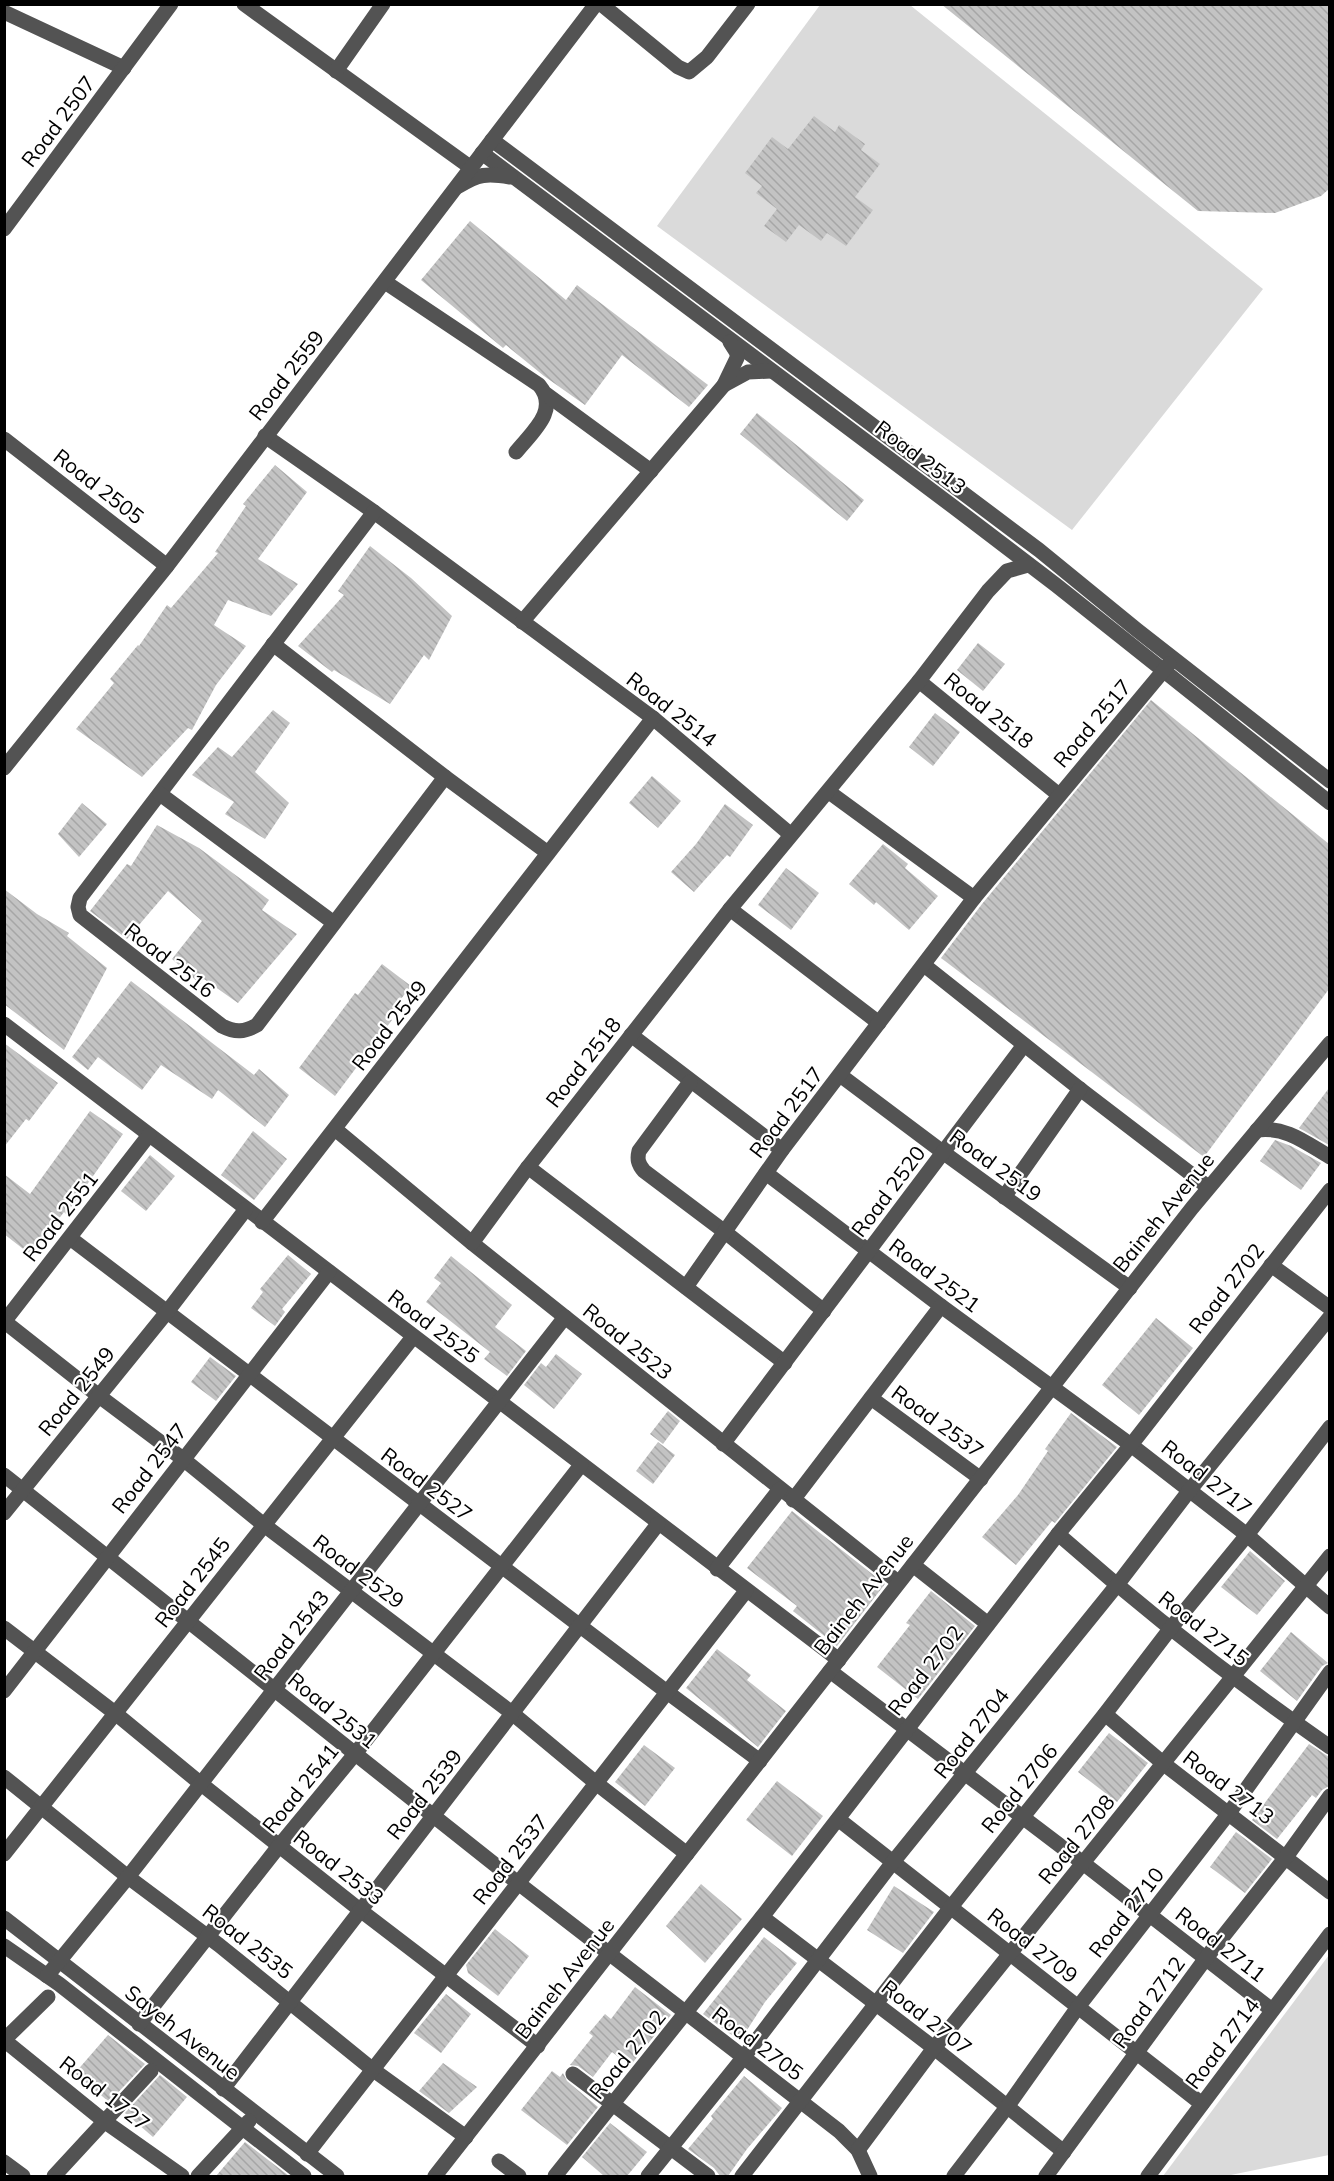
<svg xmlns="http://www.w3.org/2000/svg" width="1334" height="2181" viewBox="0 0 1334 2181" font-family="Mulish,sans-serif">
  <defs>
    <pattern id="building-back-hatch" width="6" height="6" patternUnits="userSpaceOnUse" patternTransform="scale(1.5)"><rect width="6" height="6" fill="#c3c3c3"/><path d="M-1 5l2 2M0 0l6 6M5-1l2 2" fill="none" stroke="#a6a6a6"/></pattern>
  </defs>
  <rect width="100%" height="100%" fill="#fff"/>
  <g fill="#dadada">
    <polygon points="820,5 910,5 1263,289 1072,530 657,226"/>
    <polygon points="1329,1955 1329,2155 1226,2176 1163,2176"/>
  </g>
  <g fill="url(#building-back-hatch)">
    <polygon points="941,4 1329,4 1329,189 1321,196 1275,213 1198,211"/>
    <polygon points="814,116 835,132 839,125 865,144 861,150 880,164 855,197 873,210 846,246 827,233 821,241 799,225 786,242 764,226 777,209 756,193 762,186 745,173 772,137 788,149"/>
    <polygon points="470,221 566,300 577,285 708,385 689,407 622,355 585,405 544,376 506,345 503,348 421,280"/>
    <polygon points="757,413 864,500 847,521 740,434"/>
    <polygon points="275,465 307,492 258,559 298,584 271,616 228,600 214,625 246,646 216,685 192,730 188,728 142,777 76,729 114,683 110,679 138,645 139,646 167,605 171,608 218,553 215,552 246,506 243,504"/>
    <polygon points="370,546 411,578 452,616 429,660 424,655 390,704 334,670 332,672 298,646 344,595 338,591"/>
    <polygon points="978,643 1005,664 983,691 957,670"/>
    <polygon points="1151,700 1329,844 1329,989 1204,1157 941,958 982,904"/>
    <polygon points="273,710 290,723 255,772 289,803 265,839 225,814 234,802 192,775 218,747 232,757"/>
    <polygon points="935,713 960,732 933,766 909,747"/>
    <polygon points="652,776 681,801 658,828 629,803"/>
    <polygon points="82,803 107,824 79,857 58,834"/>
    <polygon points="725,804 753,825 730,857 727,855 694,892 671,872 696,844"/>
    <polygon points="157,825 199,848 269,900 262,910 297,934 238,1003 204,979 200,984 172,959 202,921 168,891 127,939 90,911 127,864 131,866"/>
    <polygon points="883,844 908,864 905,868 938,896 909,930 876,902 874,905 849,884"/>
    <polygon points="786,868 819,893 791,930 758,905"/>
    <polygon points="4,889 37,914 69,933 67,936 107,968 64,1050 4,1004"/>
    <polygon points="382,964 411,986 387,1017 392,1020 335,1096 299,1068 355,993 358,995"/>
    <polygon points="131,981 254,1075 259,1069 289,1095 265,1127 218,1090 212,1099 161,1065 142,1090 98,1057 88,1070 72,1057"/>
    <polygon points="4,1043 58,1083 29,1121 26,1119 4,1147"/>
    <polygon points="1329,1088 1329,1145 1299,1128"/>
    <polygon points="90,1111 123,1134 66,1214 64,1212 31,1255 4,1234 4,1174 30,1194"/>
    <polygon points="253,1131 287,1159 254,1200 221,1175"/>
    <polygon points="1275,1140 1291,1146 1321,1163 1301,1190 1260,1161"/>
    <polygon points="150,1155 175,1176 146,1211 121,1191"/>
    <polygon points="288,1255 311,1274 282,1309 285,1312 275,1326 251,1308 263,1292 260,1289"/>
    <polygon points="451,1256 512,1305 495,1327 526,1351 507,1376 484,1359 490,1352 426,1302 441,1283 434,1278"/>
    <polygon points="1156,1318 1193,1348 1139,1415 1102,1385"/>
    <polygon points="556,1354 582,1374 554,1409 524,1385 541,1363 546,1367"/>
    <polygon points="210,1357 236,1376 216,1401 191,1382"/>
    <polygon points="668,1411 680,1421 663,1444 650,1434"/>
    <polygon points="1071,1413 1117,1447 1055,1523 1052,1521 1016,1565 982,1537 1018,1495 1048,1451 1045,1449"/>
    <polygon points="658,1442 675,1455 653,1484 636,1471"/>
    <polygon points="792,1511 885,1584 837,1646 793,1611 797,1606 747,1568"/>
    <polygon points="1250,1551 1285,1581 1257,1615 1221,1587"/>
    <polygon points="931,1591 975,1626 918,1699 877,1667 910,1625 906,1623"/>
    <polygon points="1291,1632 1328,1663 1322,1666 1297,1701 1260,1671"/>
    <polygon points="717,1649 751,1675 747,1680 786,1711 758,1747 686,1688"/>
    <polygon points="1109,1733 1148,1763 1117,1802 1078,1772"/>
    <polygon points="1309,1744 1329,1757 1329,1786 1322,1790 1316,1798 1312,1795 1277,1839 1252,1820"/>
    <polygon points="644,1745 675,1768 645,1806 615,1782"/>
    <polygon points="777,1781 823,1816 792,1856 746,1820"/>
    <polygon points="1236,1832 1272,1859 1245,1893 1210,1867"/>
    <polygon points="701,1884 742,1919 705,1963 666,1926"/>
    <polygon points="894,1886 934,1912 903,1953 867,1930"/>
    <polygon points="495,1929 529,1956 498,1996 468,1973 466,1965"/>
    <polygon points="764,1937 797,1963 765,2002 740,2041 703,2014"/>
    <polygon points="635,1987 671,2015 630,2066 612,2052 593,2077 578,2066 570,2065 593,2036 589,2033 605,2014 611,2019"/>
    <polygon points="446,1994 471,2014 441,2053 414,2033"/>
    <polygon points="108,2035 145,2064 109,2102 75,2073"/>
    <polygon points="443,2063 477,2087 449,2113 419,2091"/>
    <polygon points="552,2071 560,2077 563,2073 567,2081 598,2107 567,2145 521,2110"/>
    <polygon points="160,2075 187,2097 153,2137 125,2113"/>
    <polygon points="744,2076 782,2108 747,2149 728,2176 720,2176 714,2168 688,2149 713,2119 711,2116"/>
    <polygon points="610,2123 647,2152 627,2176 604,2176 582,2157"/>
    <polygon points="245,2142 289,2176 216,2176"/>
  </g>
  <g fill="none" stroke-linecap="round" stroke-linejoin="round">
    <g stroke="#535353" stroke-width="15">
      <polyline points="244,4 470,167"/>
      <polyline points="601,4 678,67 689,72 707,57 748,4"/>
      <polyline points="4,12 124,68"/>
      <polyline points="336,71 383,4"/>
      <polyline points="492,140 1039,550 1137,630 1330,781"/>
      <polyline points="482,153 955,508 1056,585 1330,803"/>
      <path d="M 459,186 C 478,174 487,173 510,177"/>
      <polyline points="4,229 171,4"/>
      <path d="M 385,282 L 539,385 C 560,410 532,432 516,452"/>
      <polyline points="724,385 748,372 771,371"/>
      <polyline points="546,394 651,471"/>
      <polyline points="265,436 374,512 653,718 790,834"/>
      <polyline points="4,439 167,566"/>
      <path d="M 374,512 L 80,898 L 78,907 L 80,915 L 222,1026 C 236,1033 244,1032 257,1025 L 445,777"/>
      <polyline points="522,622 724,385 737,358 737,353 730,342"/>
      <polyline points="273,644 445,777 548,853"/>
      <polyline points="919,681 1059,795"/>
      <polyline points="4,768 167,566 596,4"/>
      <polyline points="829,792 974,898"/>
      <polyline points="160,794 334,923"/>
      <polyline points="730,909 879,1023"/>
      <polyline points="924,965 1080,1089 1208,1187"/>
      <polyline points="4,1024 839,1660"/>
      <polyline points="631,1035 782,1150"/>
      <polyline points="840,1075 944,1153 1130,1288"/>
      <path d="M 690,1082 L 639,1151 C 637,1159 638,1164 644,1171 L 725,1232 L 824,1311"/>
      <polyline points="335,1129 472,1243 898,1582"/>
      <path d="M 1257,1130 C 1286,1126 1306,1143 1330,1157"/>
      <polyline points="528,1167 785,1363"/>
      <polyline points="766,1173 941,1306 1131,1445 1247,1535 1330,1607"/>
      <polyline points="1004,1197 1080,1089"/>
      <polyline points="262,1222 653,718"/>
      <polyline points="70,1238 667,1692 760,1761"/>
      <polyline points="472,1243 528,1167 730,909 919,681 988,591 1007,571 1028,565"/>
      <polyline points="1271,1265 1330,1308"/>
      <polyline points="686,1287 782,1150 974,898 1169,664"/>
      <polyline points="4,1322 149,1135"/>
      <polyline points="5,1322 99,1396 183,1459 264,1525 512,1713 596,1783 687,1854"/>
      <polyline points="871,1398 981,1479"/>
      <polyline points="723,1444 1024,1045"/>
      <polyline points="4,1475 518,1883 839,2131 858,2150 870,2176"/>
      <polyline points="793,1500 941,1306"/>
      <polyline points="4,1513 167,1312 246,1209"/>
      <path d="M 1058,1534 C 1144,1610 1235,1681 1330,1747"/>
      <polyline points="913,1565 988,1624"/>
      <polyline points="717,1569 780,1489"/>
      <polyline points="4,1628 115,1713 200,1783 360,1910 538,2046"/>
      <polyline points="830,1671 1083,1863 1272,2010"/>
      <polyline points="4,1691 329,1272"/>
      <polyline points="1105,1714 1164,1764 1330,1892"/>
      <polyline points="4,1777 128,1877 219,1945 372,2069 466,2137"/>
      <polyline points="838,1819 1202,2104"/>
      <polyline points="4,1854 413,1337"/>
      <polyline points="762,1917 934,2048 1064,2152"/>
      <polyline points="4,1918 337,2176"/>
      <polyline points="4,1946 59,1984 304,2176"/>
      <polyline points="47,1976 128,1877 565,1317"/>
      <polyline points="139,2024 279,1846 355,1754 581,1465"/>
      <polyline points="4,2040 104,2121 182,2176"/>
      <polyline points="4,2040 48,1997"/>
      <polyline points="573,2074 708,2176"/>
      <polyline points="223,2089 658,1524"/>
      <polyline points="858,2150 934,2048 1330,1556"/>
      <polyline points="307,2154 746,1591"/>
      <polyline points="499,2161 519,2176"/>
      <polyline points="4,2162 23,2176"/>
      <polyline points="54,2176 151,2071"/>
      <polyline points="198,2176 249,2121"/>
      <polyline points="435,2176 1192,1208 1330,1043"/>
      <polyline points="555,2176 762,1917 1058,1534 1131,1445 1330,1190"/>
      <polyline points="648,2176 743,2058 893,1862 1117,1585 1189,1491 1330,1317"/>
      <polyline points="742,2176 951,1907 1105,1714 1170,1629 1247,1535 1330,1427"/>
      <polyline points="954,2176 1007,2107 1078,2007 1229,1813 1330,1672"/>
      <polyline points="1046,2176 1206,1958 1286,1857 1330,1796"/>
      <polyline points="1148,2176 1330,1934"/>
    </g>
  </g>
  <g text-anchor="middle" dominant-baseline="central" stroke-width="4.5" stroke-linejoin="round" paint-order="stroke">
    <g font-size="21" fill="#000" stroke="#fff">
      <text transform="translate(58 121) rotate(-53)">Road 2507</text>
      <text transform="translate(286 375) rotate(-52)">Road 2559</text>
      <text transform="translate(921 457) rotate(37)">Road 2513</text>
      <text transform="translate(99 486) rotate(38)">Road 2505</text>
      <text transform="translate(672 709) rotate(38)">Road 2514</text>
      <text transform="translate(989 710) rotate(39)">Road 2518</text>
      <text transform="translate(1092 723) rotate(-50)">Road 2517</text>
      <text transform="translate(170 960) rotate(38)">Road 2516</text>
      <text transform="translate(389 1025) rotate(-52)">Road 2549</text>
      <text transform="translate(583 1062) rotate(-52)">Road 2518</text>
      <text transform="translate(786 1112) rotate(-53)">Road 2517</text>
      <text transform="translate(996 1165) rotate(36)">Road 2519</text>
      <text transform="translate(888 1191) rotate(-53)">Road 2520</text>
      <text transform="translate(1163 1212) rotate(-51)">Baineh Avenue</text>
      <text transform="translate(60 1216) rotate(-52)">Road 2551</text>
      <text transform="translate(935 1275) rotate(37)">Road 2521</text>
      <text transform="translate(1226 1288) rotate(-52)">Road 2702</text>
      <text transform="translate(434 1326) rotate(37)">Road 2525</text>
      <text transform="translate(628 1341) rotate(39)">Road 2523</text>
      <text transform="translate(76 1391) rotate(-51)">Road 2549</text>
      <text transform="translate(938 1421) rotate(36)">Road 2537</text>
      <text transform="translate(149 1468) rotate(-52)">Road 2547</text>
      <text transform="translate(1207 1477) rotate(38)">Road 2717</text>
      <text transform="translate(427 1484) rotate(37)">Road 2527</text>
      <text transform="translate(359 1571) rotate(37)">Road 2529</text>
      <text transform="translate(192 1582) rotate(-52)">Road 2545</text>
      <text transform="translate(863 1594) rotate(-52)">Baineh Avenue</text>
      <text transform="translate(1204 1628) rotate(38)">Road 2715</text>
      <text transform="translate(291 1635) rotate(-52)">Road 2543</text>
      <text transform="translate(925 1670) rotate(-52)">Road 2702</text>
      <text transform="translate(333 1710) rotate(39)">Road 2531</text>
      <text transform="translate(971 1733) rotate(-52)">Road 2704</text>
      <text transform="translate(1229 1787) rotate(37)">Road 2713</text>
      <text transform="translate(300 1788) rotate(-51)">Road 2541</text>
      <text transform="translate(1019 1788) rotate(-51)">Road 2706</text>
      <text transform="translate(424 1794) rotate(-52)">Road 2539</text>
      <text transform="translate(1076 1839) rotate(-51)">Road 2708</text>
      <text transform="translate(510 1859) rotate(-52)">Road 2537</text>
      <text transform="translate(339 1867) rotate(38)">Road 2533</text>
      <text transform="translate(1126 1912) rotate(-52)">Road 2710</text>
      <text transform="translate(248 1941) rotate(38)">Road 2535</text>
      <text transform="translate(1221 1944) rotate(38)">Road 2711</text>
      <text transform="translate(1033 1945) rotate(38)">Road 2709</text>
      <text transform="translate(564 1978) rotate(-52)">Baineh Avenue</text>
      <text transform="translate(1148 2002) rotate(-54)">Road 2712</text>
      <text transform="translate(927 2017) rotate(38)">Road 2707</text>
      <text transform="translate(183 2032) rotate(38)">Sayeh Avenue</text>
      <text transform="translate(758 2043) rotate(37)">Road 2705</text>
      <text transform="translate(1222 2043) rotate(-53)">Road 2714</text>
      <text transform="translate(627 2054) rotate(-51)">Road 2702</text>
      <text transform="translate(105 2093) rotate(38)">Road 1727</text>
    </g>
  </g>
  <rect width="1334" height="2181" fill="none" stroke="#000000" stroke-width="12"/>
</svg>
